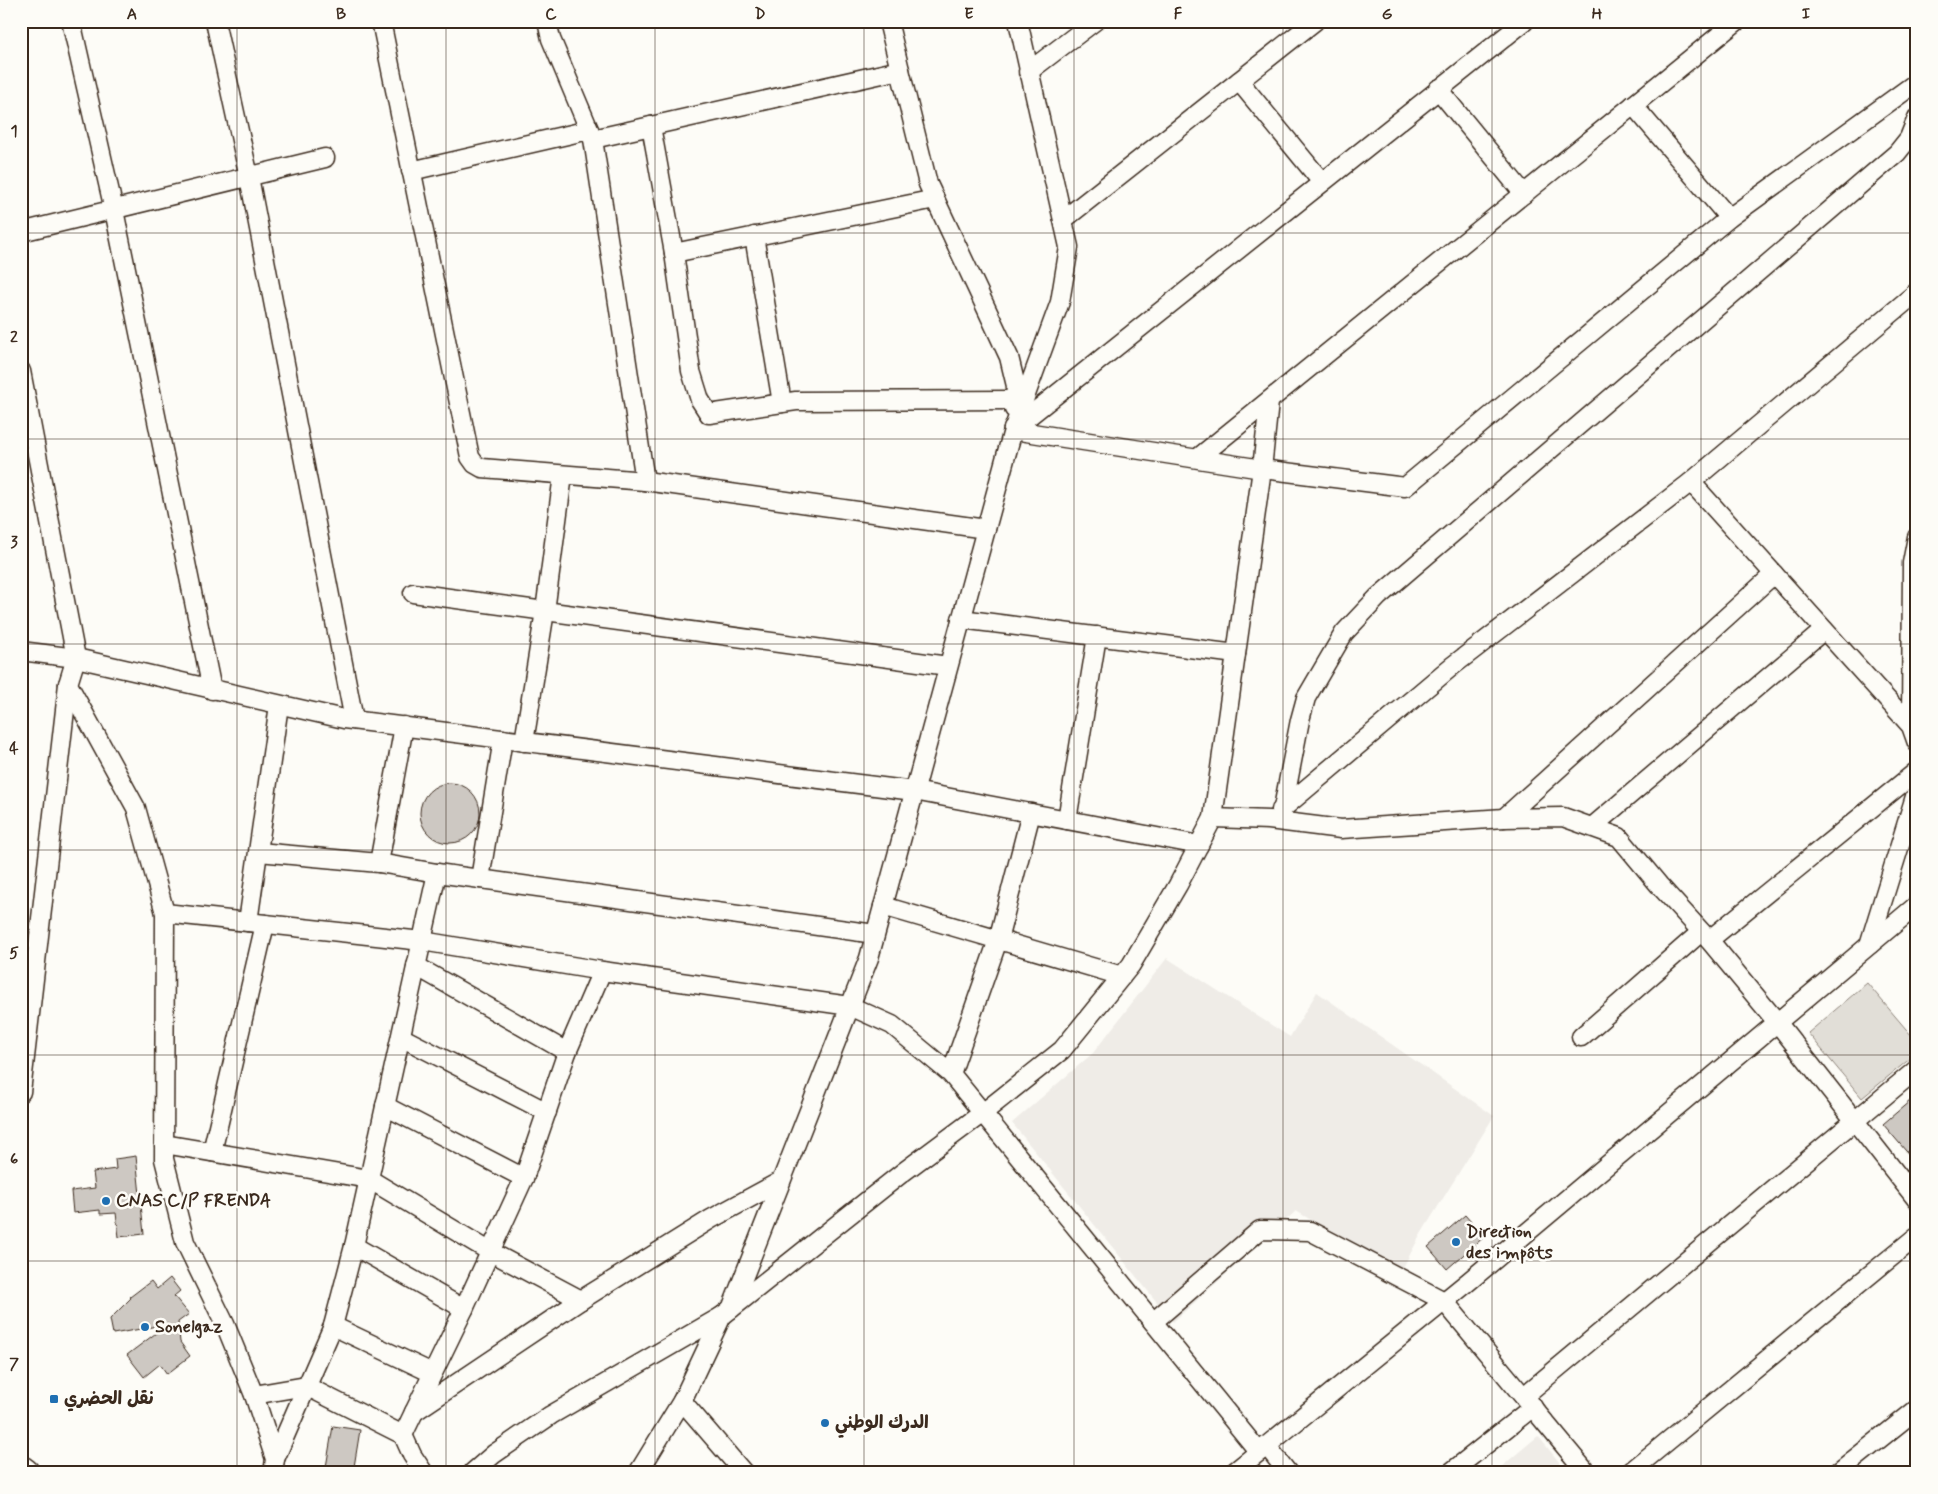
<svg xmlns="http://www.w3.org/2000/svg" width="1938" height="1494" viewBox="0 0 1938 1494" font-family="Mynerve,'Playpen Sans Arabic',sans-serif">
  <rect width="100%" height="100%" fill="#fdfcf7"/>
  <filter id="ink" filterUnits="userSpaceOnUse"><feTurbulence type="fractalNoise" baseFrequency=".02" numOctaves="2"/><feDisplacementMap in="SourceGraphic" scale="10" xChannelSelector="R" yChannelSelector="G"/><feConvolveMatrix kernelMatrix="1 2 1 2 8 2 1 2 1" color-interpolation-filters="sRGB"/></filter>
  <g filter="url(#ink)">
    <g fill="#efece7">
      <polygon points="1167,958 1290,1037 1317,992 1494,1116 1421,1234 1400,1273 1296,1211 1173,1322 1012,1123 1093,1053"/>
      <polygon points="1538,1436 1568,1473 1494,1473"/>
    </g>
    <polygon fill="#e1ded7" stroke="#8e847a" points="1867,983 1917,1042 1917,1053 1862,1098 1808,1033"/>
    <g fill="#cdc8c2" stroke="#3b2a1e">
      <circle cx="450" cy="813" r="30"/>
      <polygon points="1917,1095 1917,1164 1883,1124"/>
      <polygon points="136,1156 144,1234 119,1237 116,1213 100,1214 100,1210 73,1213 71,1191 95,1188 93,1172 116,1169 115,1159"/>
      <polygon points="1465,1215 1484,1237 1447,1269 1428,1247"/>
      <polygon points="170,1278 180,1291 174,1296 189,1314 178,1322 180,1342 190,1356 167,1374 160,1364 144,1377 127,1355 168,1324 113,1334 110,1319 131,1298 130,1297 151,1281 157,1289"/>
      <polygon points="333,1426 360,1430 353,1473 325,1473"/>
    </g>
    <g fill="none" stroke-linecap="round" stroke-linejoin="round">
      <defs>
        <g id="minor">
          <polyline points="71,21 114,210 212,690"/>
          <polyline points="215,21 249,177 354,720"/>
          <polyline points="381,21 470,457 475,464 482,468 645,481 986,529"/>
          <polyline points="547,21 551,39 593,139 645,481"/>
          <polyline points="888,21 928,184 1009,357 1016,386 1014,409"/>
          <polyline points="1028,72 1095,21"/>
          <polyline points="1239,81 1322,182"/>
          <polyline points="1438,89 1524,194"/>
          <polyline points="1633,105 1729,218"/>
          <polyline points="651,126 674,253 691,371 700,400 709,414 796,401 1015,400"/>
          <polyline points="593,139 900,70"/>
          <polyline points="411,171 589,130"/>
          <polyline points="1063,220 1315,21"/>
          <polyline points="21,232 325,158"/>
          <polyline points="754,236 782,403"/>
          <polyline points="674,253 935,199"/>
          <polyline points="21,371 76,658 68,684 136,808 165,913 164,1159 185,1242 225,1324 254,1395 275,1459 273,1473"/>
          <polyline points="1013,429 1525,21"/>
          <polyline points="1013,430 1262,469 1405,487 1729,218 1917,82"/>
          <polyline points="1198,458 1737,21"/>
          <polyline points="1691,482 1911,726 1917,743"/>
          <polyline points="413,593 948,666"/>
          <polyline points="961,619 1236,654"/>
          <polyline points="21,651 76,658 344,719 914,791 1199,845"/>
          <polyline points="1911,726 1912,563 1917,537"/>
          <polyline points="524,742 545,611 563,475"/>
          <polyline points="1283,808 1300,720 1306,698 1344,633 1378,597 1897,153 1909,138 1917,118"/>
          <polyline points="1281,810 1451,667 1691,482 1917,292"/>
          <polyline points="1213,818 1269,820 1341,829 1504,818 1563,817 1619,837 1659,885 1709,940 1777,1022 1917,1200"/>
          <polyline points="1504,818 1774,574"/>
          <polyline points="1067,820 1097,636"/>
          <polyline points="1592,827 1824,630"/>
          <polyline points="259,852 379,863 437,873 875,934"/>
          <polyline points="379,863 404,726"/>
          <polyline points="480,879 503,739"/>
          <polyline points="883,906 1122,976"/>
          <polyline points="165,913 422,941 602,971 850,1006 892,1025 951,1074 1259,1452"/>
          <polyline points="248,922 279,705"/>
          <polyline points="1709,940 1917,771"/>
          <polyline points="1869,945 1917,790"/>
          <polyline points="416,966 567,1052"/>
          <polyline points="401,1037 547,1112"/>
          <polyline points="1581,1037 1701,932"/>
          <polyline points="951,1074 998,940 1031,813"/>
          <polyline points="21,1092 68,684"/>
          <polyline points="385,1106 524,1178"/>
          <polyline points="164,1144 369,1179 489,1251 581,1300 414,1412"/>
          <polyline points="212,1152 265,924"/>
          <polyline points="354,1246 464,1309"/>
          <polyline points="581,1300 711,1219 781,1181"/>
          <polyline points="731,1309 869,958 1013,430 1060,302 1069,247 1018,21"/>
          <polyline points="1153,1322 1260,1230 1310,1231 1444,1301 1587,1473"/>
          <polyline points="333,1326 432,1373"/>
          <polyline points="254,1395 306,1386 403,1435 412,1455 424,1473"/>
          <polyline points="1524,1396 1917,1069"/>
          <polyline points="682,1401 744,1473"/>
          <polyline points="403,1435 464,1309 524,1178 567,1052 602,971"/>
          <polyline points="1267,1446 1288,1473"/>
          <polyline points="275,1459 333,1326 354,1246 437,873"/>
          <polyline points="472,1473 494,1454 551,1415 722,1316 902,1173 984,1112 1062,1050 1131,965 1178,885 1213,818 1262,469 1269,402"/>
          <polyline points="638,1473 682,1401 722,1316"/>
          <polyline points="1233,1473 1468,1282 1917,905"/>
          <polyline points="1450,1473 1533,1407"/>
          <polyline points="1629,1473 1917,1236"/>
          <polyline points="1837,1473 1917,1409"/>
        </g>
        <polyline id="primary" points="21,1470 25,1473"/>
      </defs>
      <use href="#minor" stroke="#3b2a1e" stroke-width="21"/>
      <use href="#primary" stroke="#3b2a1e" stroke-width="31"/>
      <use href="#minor" stroke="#fdfcf7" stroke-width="18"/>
      <use href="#primary" stroke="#fdfcf7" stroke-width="28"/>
    </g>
  </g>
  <path fill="none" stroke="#3b2a1e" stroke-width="1" stroke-opacity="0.55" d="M 237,21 L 237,1473M 446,21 L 446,1473M 655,21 L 655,1473M 864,21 L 864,1473M 1074,21 L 1074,1473M 1283,21 L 1283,1473M 1492,21 L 1492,1473M 1701,21 L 1701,1473M 21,233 L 1917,233M 21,439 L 1917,439M 21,644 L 1917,644M 21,850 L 1917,850M 21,1055 L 1917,1055M 21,1261 L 1917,1261"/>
  <g fill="#1f6fb2" stroke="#fdfcf7" stroke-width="2">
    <circle cx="106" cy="1201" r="5"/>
    <circle cx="1456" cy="1242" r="5"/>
    <circle cx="145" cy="1327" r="5"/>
    <rect x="49" y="1394" width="10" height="10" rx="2.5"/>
    <circle cx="825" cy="1423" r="5"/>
  </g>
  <g text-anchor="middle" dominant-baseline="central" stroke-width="5" stroke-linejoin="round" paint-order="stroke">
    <g font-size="18" font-weight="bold" fill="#3b2a1e" stroke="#fdfcf7" text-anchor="start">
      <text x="116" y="1201">CNAS C/P FRENDA</text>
      <text x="1466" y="1232">Direction<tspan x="1466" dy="21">des impôts</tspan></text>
      <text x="155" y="1327">Sonelgaz</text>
      <text x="64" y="1399">نقل الحضري</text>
      <text x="835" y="1423">الدرك الوطني</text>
    </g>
  </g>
  <rect width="1938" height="1494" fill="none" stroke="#fdfcf7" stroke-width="55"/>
  <rect x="28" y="28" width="1882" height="1438" fill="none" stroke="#3b2a1e" stroke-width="2"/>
  <g font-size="16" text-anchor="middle" font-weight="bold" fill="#3b2a1e">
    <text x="132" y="19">A</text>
    <text x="341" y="19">B</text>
    <text x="551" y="19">C</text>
    <text x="760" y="19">D</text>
    <text x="969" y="19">E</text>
    <text x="1178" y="19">F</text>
    <text x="1387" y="19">G</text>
    <text x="1597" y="19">H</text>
    <text x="1806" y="19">I</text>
    <text x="14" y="136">1</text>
    <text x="14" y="342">2</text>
    <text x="14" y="547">3</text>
    <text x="14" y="753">4</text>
    <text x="14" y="958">5</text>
    <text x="14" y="1164">6</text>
    <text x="14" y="1369">7</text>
  </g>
</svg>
